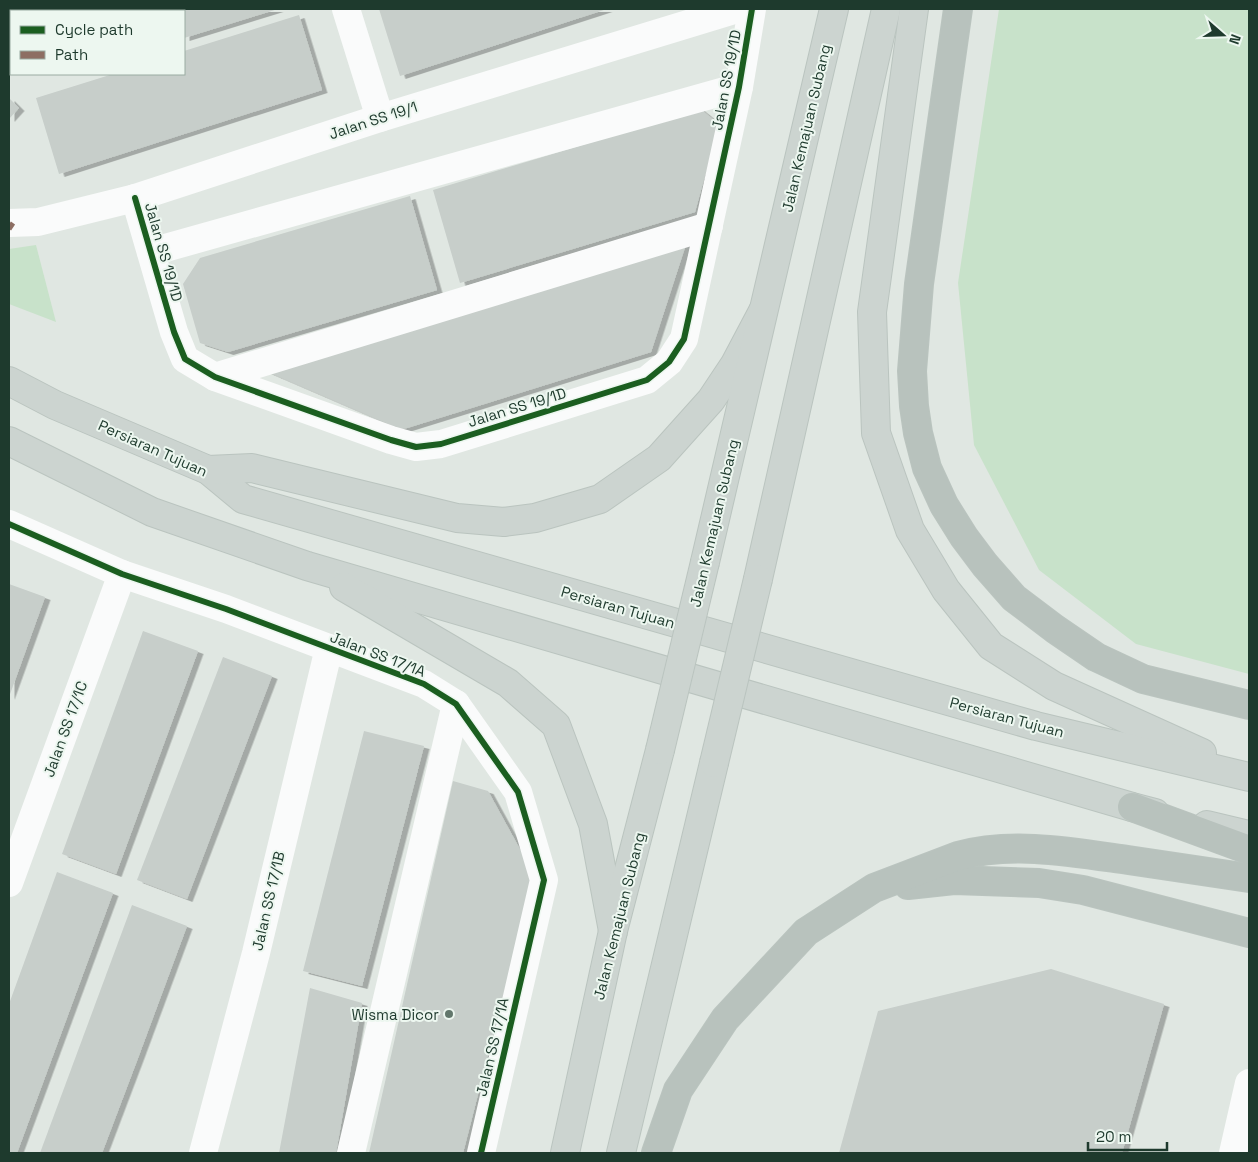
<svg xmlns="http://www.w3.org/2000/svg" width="1258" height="1162" viewBox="0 0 1258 1162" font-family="'Space Grotesk',sans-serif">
  <defs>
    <filter id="shadow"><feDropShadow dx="5.5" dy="3" stdDeviation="0" flood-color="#0004"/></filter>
  </defs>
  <rect width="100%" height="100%" fill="#e0e7e2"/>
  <g fill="#c8e2ca">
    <polygon points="999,9 1249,9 1249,674 1136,644 1039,570 974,445 958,283"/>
    <polygon points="36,245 56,322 9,304 9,249"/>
  </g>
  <g fill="#c7ceca" filter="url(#shadow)">
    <polygon points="9,9 34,9 31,11 11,11 11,32 9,35"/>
    <polygon points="70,9 278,9 184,38 184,11 71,11"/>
    <polygon points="379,9 607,9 400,76"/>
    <polygon points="299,15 322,90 59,174 36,98 113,74 184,74 184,51"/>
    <polygon points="9,98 19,108 9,119"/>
    <polygon points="699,108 719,124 695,212 460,283 433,190 656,123"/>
    <polygon points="410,196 437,290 228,352 200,343 183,284 200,258"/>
    <polygon points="688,238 651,352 407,428 400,429 261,369"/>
    <polygon points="9,584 45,597 9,697"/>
    <polygon points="143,631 198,651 116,874 62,854"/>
    <polygon points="223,657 272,676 187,899 137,880"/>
    <polygon points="364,731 424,746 362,986 303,971"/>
    <polygon points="453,781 488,791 534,875 463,1153 369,1153"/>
    <polygon points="57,872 113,893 17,1153 9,1153 9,1004"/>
    <polygon points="132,905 187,926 138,1058 102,1153 40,1153"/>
    <polygon points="1051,969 1164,1004 1122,1153 839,1153 878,1011"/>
    <polygon points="310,988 362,1003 336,1153 279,1153"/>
  </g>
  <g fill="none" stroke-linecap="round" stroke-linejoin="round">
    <defs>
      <g id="major">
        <polyline points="914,9 872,312 876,433 910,530 946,590 991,646 1054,686 1202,753"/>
        <polyline points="9,381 55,405 208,470 243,499 1036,726 1249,777"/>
        <polyline points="9,441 152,512 307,566 1132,807 1155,813"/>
        <polyline points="208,470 252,468 457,518 504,522 535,518 600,499 659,458 711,400 735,364 763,311"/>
        <polyline points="705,562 834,9"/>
        <polyline points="758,579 886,9"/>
        <polyline points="344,587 508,683 556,725 593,824 613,931"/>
        <polyline points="1207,825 1249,835"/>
        <polyline points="565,1153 613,931 660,750"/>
        <polyline points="621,1153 714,763"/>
      </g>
      <g id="highway">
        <polyline points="958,9 919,284 912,371 914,406 918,433 927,468 944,505 964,537 985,565 1014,598 1055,629 1096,657 1143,679 1249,705"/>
        <polyline points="1132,807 1249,850"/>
        <polyline points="908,885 954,880 1039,883 1083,890 1249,933"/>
        <path d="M 656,1153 L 678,1090 L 725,1019 L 806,932 L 874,888 L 958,856 C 1013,841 1072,852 1128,860 C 1169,866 1209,872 1249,878"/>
      </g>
    </defs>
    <use href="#major" stroke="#bac4bf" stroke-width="30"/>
    <use href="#highway" stroke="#bac4bf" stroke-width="30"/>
    <g stroke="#fafbfb" stroke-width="28">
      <polyline points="346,9 380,118"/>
      <polyline points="135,198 174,332 185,359 215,377 391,440 416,447 441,444 647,380 669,362 684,339 739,87 752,9"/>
      <polyline points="9,223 38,222 135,198 380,118 737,9"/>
      <polyline points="151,252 739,87"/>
      <polyline points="215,377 709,226"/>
      <polyline points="9,524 122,574 226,609 424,684 456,704 518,792 544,880 481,1153"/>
      <polyline points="9,883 122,574"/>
      <polyline points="203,1153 256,953 329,648"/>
      <polyline points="351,1153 456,704"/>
      <polyline points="1233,1153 1249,1083"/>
    </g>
    <use href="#major" stroke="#ccd4d0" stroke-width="28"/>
    <use href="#highway" stroke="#b8c2bd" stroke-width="28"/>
    <defs>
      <g id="major-bridge">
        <polyline points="660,750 705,562"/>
        <polyline points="714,763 758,579"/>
      </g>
    </defs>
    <use href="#major-bridge" stroke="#bac4bf" stroke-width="30" stroke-linecap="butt"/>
    <use href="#major-bridge" stroke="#ccd4d0" stroke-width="28"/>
    <polyline stroke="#8d6e63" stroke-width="5" stroke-dasharray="10 5" stroke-linecap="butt" points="9,229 13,223"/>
    <defs>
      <g id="cycleway">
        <polyline points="135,198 174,332 185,359 215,377 391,440 416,447 441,444 647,380 669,362 684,339 739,87 752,9"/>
        <polyline points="9,524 122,574 226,609 424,684 456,704 518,792 544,880 481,1153"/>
      </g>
    </defs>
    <use href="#cycleway" stroke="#edf7f0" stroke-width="9"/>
    <use href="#cycleway" stroke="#1b5e20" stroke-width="6"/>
  </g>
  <circle fill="#62776c" stroke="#edf7f0" stroke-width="2" cx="449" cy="1014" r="5"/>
  <g text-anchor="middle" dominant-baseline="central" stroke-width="4" stroke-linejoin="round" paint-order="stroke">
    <g font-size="15" fill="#1e3a2d" stroke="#edf7f0">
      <text transform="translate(726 80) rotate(-79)">Jalan SS 19/1D</text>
      <text transform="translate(373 120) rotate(-18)">Jalan SS 19/1</text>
      <text transform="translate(806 128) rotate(-77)">Jalan Kemajuan Subang</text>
      <text transform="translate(164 252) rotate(74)">Jalan SS 19/1D</text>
      <text transform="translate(517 407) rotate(-17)">Jalan SS 19/1D</text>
      <text transform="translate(153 448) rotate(24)">Persiaran Tujuan</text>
      <text transform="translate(714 523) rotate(-77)">Jalan Kemajuan Subang</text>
      <text transform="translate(618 607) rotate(16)">Persiaran Tujuan</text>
      <text transform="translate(378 654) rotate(21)">Jalan SS 17/1A</text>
      <text transform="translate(1007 717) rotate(15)">Persiaran Tujuan</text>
      <text transform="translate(65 729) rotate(-70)">Jalan SS 17/1C</text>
      <text transform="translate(268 901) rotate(-77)">Jalan SS 17/1B</text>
      <text transform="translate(619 916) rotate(-76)">Jalan Kemajuan Subang</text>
      <text transform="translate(492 1047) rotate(-77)">Jalan SS 17/1A</text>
    </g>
    <g font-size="15" fill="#1e3a2d" stroke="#edf7f0" text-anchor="end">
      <text x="439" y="1014">Wisma Dicor</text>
    </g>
  </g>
  <rect width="1258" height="1162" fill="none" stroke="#1e3a2d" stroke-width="20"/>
  <rect x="10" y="10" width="175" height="65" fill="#edf7f0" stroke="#9aaba2"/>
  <rect x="20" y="26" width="25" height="8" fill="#1b5e20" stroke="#9aaba2"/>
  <text x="55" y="35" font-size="15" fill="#1e3a2d">Cycle path</text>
  <rect x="20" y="51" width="25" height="8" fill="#8d6e63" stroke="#9aaba2"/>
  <text x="55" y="60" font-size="15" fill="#1e3a2d">Path</text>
  <g transform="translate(1223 35) rotate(110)" stroke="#edf7f0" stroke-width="4" paint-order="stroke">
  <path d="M0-4L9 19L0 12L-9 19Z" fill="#1e3a2d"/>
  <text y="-8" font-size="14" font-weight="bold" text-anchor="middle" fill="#1e3a2d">N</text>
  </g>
  <path d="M1088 1142v8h79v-8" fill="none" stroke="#1e3a2d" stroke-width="2.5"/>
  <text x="1096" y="1142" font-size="15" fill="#1e3a2d" stroke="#edf7f0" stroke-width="4" paint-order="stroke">20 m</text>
</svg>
